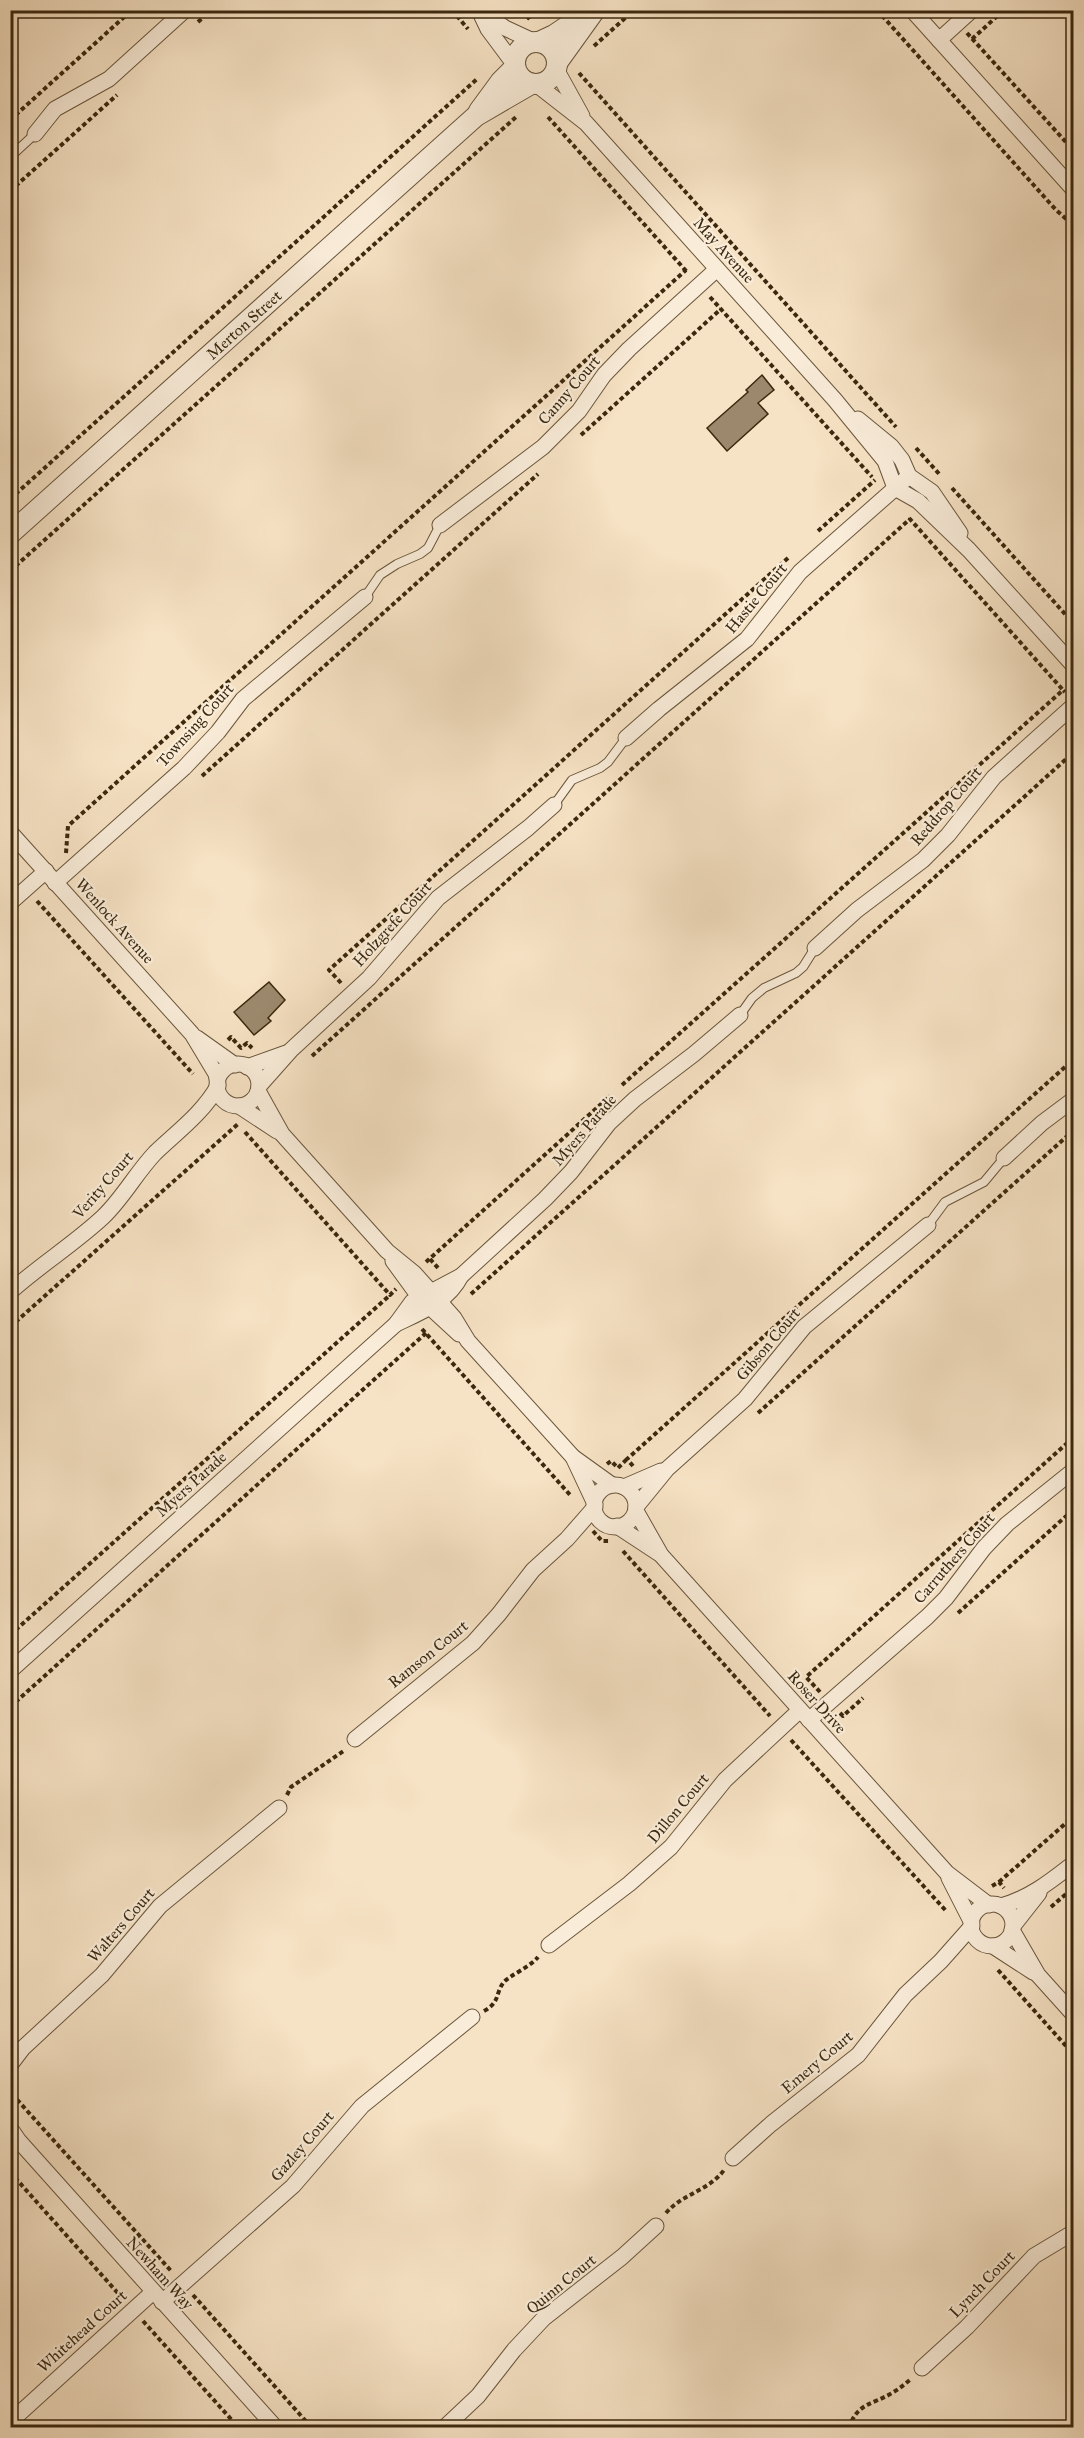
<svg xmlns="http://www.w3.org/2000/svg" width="1084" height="2438" viewBox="0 0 1084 2438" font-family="'IM FELL Great Primer',serif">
  <rect width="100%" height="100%" fill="#f6e2c4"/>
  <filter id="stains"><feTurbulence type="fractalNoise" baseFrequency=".00333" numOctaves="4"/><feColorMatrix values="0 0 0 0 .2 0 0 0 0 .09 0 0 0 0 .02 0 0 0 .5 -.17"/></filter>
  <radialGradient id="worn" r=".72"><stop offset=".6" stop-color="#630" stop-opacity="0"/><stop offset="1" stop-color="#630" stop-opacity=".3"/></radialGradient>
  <g fill="#9c896d" stroke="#3b280e" stroke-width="1.5">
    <polygon points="762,375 774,390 758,403 768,414 727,451 707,428 748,392 746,390"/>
    <polygon points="269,982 285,1000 268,1018 271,1021 254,1035 234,1012"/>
  </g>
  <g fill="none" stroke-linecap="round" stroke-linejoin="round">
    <defs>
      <g id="service">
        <polyline points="10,157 35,134"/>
        <polyline points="365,597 380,575 397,564 420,554 428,548 440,525"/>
        <polyline points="554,805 572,780 600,768 608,762 626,738"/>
        <polyline points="740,1015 752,998 764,988 796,973 803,967 815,948"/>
        <polyline points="928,1225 945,1202 984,1182 1004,1158"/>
      </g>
      <g id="minor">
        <polyline points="479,10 488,29 514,64"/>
        <polyline points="480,10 505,28 533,41"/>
        <polyline points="912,10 1074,190"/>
        <polyline points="939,40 972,10"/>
        <polyline points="556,69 582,116"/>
        <polyline points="536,84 586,123 835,400 885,461 895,488 918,501 969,550 1074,666"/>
        <polyline points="35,134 55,109 109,79 185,10"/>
        <polyline points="858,419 891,446 902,460 909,476 932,492 960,533"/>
        <polyline points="440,525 543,447 579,411 604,375 629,349 717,269"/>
        <polyline points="626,738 659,709 747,639 800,572 909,476"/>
        <polyline points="10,832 192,1034 216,1074 218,1084"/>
        <polyline points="55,883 184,768 218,732 243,699 365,597"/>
        <polyline points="10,903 46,871"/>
        <polyline points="815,948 857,910 923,860 948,835 994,777 1074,705"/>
        <polyline points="197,1038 235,1065"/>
        <circle cx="238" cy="1085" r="21"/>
        <polyline points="247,1067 286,1053"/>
        <polyline points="259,1086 291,1050 369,978 438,898 528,828 554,805"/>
        <polyline points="258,1091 282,1134 387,1251 414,1273 431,1292 454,1318 468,1341 573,1457 612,1485"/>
        <polyline points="239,1106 277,1131"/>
        <polyline points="1004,1158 1042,1123 1074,1099"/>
        <polyline points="393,1261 420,1298 459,1334"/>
        <path d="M 10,1292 C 40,1265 74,1244 103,1217 C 123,1198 136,1173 155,1153 C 177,1132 203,1113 218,1086"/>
        <polyline points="396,1324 412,1302 461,1276 545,1199 571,1172 609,1123 635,1099 694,1054 740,1015"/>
        <polyline points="573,1457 595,1504"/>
        <circle cx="615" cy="1506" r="21"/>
        <polyline points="624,1487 661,1471"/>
        <polyline points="636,1507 667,1469 745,1399 804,1327 928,1225"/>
        <polyline points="636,1511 661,1555 947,1873 989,1905"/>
        <polyline points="617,1526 658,1553"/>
        <path d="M 10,1671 L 396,1324 C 421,1312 448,1302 461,1276"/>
        <polyline points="809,1720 927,1617 946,1598 984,1548 1007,1524 1074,1470"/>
        <polyline points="355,1739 473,1643 499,1614 533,1570 567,1539 595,1507"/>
        <polyline points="949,1878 972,1923"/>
        <circle cx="992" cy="1925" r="21"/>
        <path d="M 1001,1906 C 1030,1898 1051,1881 1074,1863"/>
        <polyline points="1013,1926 1039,1893"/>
        <polyline points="1012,1930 1038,1975 1074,2015"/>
        <polyline points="549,1945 629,1884 671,1847 725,1780 800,1710"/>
        <polyline points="993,1946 1033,1972"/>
        <polyline points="10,2065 23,2048 102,1975 160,1906 279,1808"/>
        <polyline points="10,2128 19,2141 276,2428"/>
        <polyline points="733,2158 771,2124 858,2055 905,1995 941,1961 972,1926"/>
        <polyline points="162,2302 293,2186 362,2106 472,2017"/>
        <polyline points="922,2368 967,2327 1034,2256 1074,2232"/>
        <polyline points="10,2422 153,2292"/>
        <polyline points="444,2428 478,2396 514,2350 544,2318 622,2257 656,2226"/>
      </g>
      <g id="tertiary">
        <circle cx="536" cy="63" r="21"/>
        <polyline points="539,42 554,35 588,12"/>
        <polyline points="557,63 595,10"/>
        <polyline points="479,111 501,81 515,67"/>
        <path id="s1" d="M 10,534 L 476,116 L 531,84"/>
      </g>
    </defs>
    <use href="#service" stroke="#6a563c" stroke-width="10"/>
    <use href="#minor" stroke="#6a563c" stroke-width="17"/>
    <use href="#tertiary" stroke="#6a563c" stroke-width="22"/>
    <g stroke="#3b280e" stroke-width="4" stroke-dasharray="4.5 3" stroke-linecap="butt">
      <polyline points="452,10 468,29"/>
      <polyline points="522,10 531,21"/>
      <polyline points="877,10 1056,210 1074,226"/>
      <polyline points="198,22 211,10"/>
      <polyline points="967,33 1074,151"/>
      <polyline points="972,39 1004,10"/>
      <polyline points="594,46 634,10"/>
      <polyline points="579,73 896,427"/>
      <polyline points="548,117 687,272"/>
      <polyline points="10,120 132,10"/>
      <polyline points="10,191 117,95"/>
      <polyline points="710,297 872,477"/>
      <polyline points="581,435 721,309"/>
      <polyline points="916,448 941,476"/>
      <polyline points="952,488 1074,624"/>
      <polyline points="10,499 477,79"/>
      <polyline points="909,518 1063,690"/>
      <polyline points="818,531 875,480"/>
      <polyline points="10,571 516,117"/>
      <polyline points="202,776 538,474"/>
      <polyline points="66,853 68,826 686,270"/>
      <polyline points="37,901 193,1074"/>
      <polyline points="341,983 329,970 788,558"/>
      <polyline points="228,1040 231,1037 241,1048 247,1043 252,1048"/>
      <polyline points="312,1056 910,519"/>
      <polyline points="622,1085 1063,690 1065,692"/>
      <polyline points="245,1132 390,1295 396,1289"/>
      <polyline points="430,1259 439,1269"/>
      <polyline points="426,1262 610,1096"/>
      <polyline points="471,1294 1074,752"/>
      <polyline points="10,1327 238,1124"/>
      <polyline points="422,1329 571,1496"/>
      <polyline points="758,1413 1074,1130"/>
      <polyline points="607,1464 611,1461 618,1468 627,1459"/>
      <polyline points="633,1466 627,1459 1074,1059"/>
      <polyline points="593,1531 602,1541 609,1541"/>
      <polyline points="623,1551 770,1716"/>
      <polyline points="958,1613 1074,1509"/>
      <polyline points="10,1635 390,1295"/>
      <polyline points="820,1692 806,1677 1074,1437"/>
      <polyline points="10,1707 426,1333"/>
      <polyline points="840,1713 843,1716 863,1698"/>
      <polyline points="791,1740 947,1912"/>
      <polyline points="287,1795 291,1787 345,1750"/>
      <polyline points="999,1882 1074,1816"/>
      <polyline points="992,1886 999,1882 1004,1888"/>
      <polyline points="1051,1907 1074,1887"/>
      <polyline points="998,1970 1074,2055"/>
      <path d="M 484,2011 C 500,2002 495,1995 503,1983 C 508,1976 529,1968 538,1957"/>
      <polyline points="12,2094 172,2272"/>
      <polyline points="10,2172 124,2300"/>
      <path d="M 666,2213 C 682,2194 710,2190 724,2170"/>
      <polyline points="193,2295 312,2428"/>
      <polyline points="143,2321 239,2428"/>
      <path d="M 849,2428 C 857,2403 872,2405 892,2393 C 899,2389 905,2384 911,2379"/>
    </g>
    <use href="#service" stroke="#f9ecd9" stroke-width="8"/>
    <use href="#minor" stroke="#f9ecd9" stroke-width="15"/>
    <use href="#tertiary" stroke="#f9ecd9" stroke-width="20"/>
  </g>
  <g text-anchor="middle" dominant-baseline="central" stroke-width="4.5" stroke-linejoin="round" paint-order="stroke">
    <g font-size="16" fill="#3b280e" stroke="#f9ecd9">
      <text transform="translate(724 250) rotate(48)">May Avenue</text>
      <text stroke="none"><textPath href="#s1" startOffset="314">Merton Street</textPath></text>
      <text transform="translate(569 390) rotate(-49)">Canny Court</text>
      <text transform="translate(756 598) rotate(-50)">Hastie Court</text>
      <text transform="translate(195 725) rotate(-48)">Townsing Court</text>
      <text transform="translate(946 806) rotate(-49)">Reddrop Court</text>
      <text transform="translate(115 921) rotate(48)">Wenlock Avenue</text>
      <text transform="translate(392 924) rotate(-48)">Holzgrefe Court</text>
      <text transform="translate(584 1130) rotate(-49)">Myers Parade</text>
      <text transform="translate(103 1185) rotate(-49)">Verity Court</text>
      <text transform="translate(768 1344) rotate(-50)">Gibson Court</text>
      <text transform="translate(191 1484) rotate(-42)">Myers Parade</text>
      <text transform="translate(954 1558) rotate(-49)">Carruthers Court</text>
      <text transform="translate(428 1654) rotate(-39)">Ramson Court</text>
      <text transform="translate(817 1702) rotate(48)">Roser Drive</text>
      <text transform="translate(678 1808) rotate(-50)">Dillon Court</text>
      <text transform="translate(121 1925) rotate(-49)">Walters Court</text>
      <text transform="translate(817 2062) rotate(-40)">Emery Court</text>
      <text transform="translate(302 2146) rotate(-49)">Gazley Court</text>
      <text transform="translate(160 2273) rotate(48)">Newham Way</text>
      <text transform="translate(561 2284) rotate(-39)">Quinn Court</text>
      <text transform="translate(982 2284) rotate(-46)">Lynch Court</text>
      <text transform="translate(82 2331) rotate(-42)">Whitehead Court</text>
    </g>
  </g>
  <rect width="1084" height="2438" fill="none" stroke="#f6e2c4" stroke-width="36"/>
  <rect x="12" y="12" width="1060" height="2414" fill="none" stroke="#3b280e" stroke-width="3"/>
  <rect x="18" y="18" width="1048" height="2402" fill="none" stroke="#3b280e" stroke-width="1.5"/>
  <rect width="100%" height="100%" filter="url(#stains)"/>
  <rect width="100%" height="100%" fill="url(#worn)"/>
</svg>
